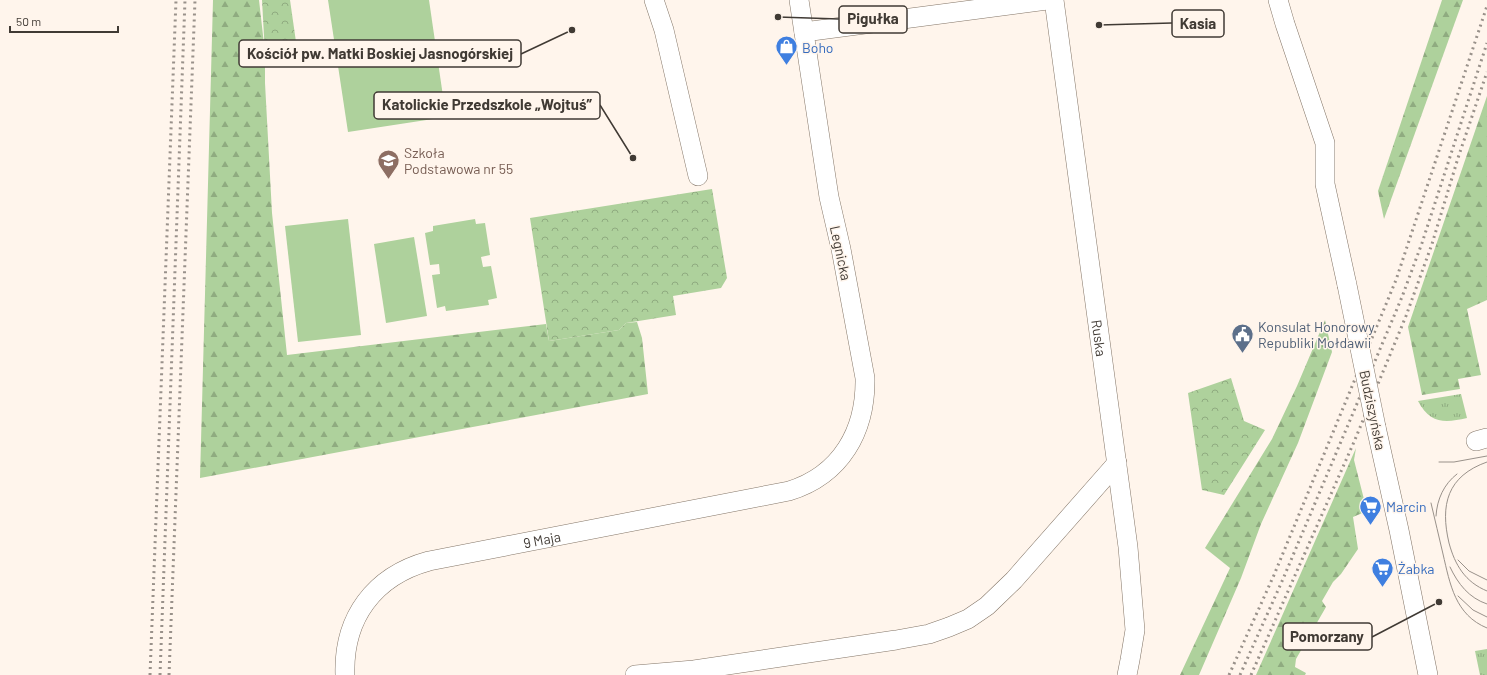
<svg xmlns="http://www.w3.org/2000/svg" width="1487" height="675" viewBox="0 0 1487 675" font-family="Barlow,sans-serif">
  <defs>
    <pattern id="grass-tufts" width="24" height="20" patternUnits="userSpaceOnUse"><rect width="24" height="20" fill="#aed19c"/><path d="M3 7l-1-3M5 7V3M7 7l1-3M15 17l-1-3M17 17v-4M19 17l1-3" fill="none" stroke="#8fab80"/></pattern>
    <pattern id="forest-firs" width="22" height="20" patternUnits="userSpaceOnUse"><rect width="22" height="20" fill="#aed19c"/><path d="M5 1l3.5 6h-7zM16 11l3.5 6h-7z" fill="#8fab80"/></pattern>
    <pattern id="park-crowns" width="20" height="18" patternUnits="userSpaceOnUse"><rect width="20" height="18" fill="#aed19c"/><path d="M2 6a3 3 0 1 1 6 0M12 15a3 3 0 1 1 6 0" fill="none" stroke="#8fab80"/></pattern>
  </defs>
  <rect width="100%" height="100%" fill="#fff5ec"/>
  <g fill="url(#grass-tufts)">
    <path d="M 1461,394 L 1467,418 C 1445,423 1430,424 1418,401 Z"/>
    <polygon points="1487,649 1487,675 1480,675 1475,651"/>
  </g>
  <g fill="url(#forest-firs)">
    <polygon points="213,0 259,0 265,53 265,83 272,213 287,355 546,324 549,341 619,330 626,323 637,322 642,338 648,394 200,478"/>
    <polygon points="1442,0 1463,0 1384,219 1378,191"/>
    <polygon points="1487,96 1487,300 1467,309 1481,375 1458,379 1460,389 1422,395 1408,327"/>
    <polygon points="1325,320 1332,352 1298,443 1261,524 1241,578 1199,675 1180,675 1230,568 1205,548 1272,439 1297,386"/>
    <polygon points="1356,448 1354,460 1367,511 1353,517 1358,549 1341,574 1333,582 1322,601 1326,607 1296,659 1295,667 1306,673 1305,675 1256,675"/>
  </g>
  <g fill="url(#park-crowns)">
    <polygon points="262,0 290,0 297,49 265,54"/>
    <polygon points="712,189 727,278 721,288 673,296 676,315 626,323 619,330 549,341 530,218"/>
    <polygon points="1231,378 1244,421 1265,430 1224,495 1202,490 1188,393"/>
  </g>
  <g fill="#aed19c">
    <polygon points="328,0 429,0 446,117 348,132"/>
    <polygon points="348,219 361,335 298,342 285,226"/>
    <polygon points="475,219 476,224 485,223 490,255 481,257 483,267 491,266 497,298 488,300 489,305 446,311 445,306 437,308 432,275 440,274 439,264 430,265 425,233 433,231 433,226"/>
    <polygon points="414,237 427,316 386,323 374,244"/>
  </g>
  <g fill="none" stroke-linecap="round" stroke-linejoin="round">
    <defs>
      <g id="minor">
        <polyline points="654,0 664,30 698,176"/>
        <path id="s1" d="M 1054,0 L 1128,547 L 1135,630 L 1130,660 L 1127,675"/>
        <polyline points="1278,0 1285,24 1325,143 1325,184 1347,285"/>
        <polyline points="804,32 1047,0"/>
        <polyline points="1376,427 1399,530 1428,675"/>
        <polyline points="1476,441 1487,438"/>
        <path id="s2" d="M 345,675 C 343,618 374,576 429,561 L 789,491 C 841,475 866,431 865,378 L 841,249 L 829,197 L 799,0"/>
        <polyline points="635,675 694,670 896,640 929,634 949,627 968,619 987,606 1014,580 1117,463"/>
      </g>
    </defs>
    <use href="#minor" stroke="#837567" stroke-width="20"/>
    <use href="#minor" stroke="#fff" stroke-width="19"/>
    <g stroke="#99918a" stroke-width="1">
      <polyline points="1439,462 1454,462 1487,456"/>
      <path d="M 1487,462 C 1447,476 1440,505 1449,543 C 1455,565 1465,582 1487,591"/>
      <path d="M 1431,503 C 1435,520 1439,537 1443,554 C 1450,584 1455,615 1487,628"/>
      <path d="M 1436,516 C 1437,499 1444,484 1457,474"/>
      <polyline points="1458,560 1469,571 1487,580"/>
      <path d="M 1450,567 C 1458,584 1469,598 1487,604"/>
      <polyline points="1458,596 1473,610 1487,617"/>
    </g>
    <g stroke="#99918a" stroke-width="3" stroke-dasharray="2 4" stroke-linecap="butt">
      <polyline points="150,675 176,0"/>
      <polyline points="160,675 185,0"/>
      <polyline points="169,675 195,0"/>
      <polyline points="1229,675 1274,575 1396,280 1487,6"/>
      <polyline points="1240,675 1283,579 1402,297 1422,243 1487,43"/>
      <polyline points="1251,675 1354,442 1406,316 1432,244 1458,158 1487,72"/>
    </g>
    <defs>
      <polyline id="minor-bridge" points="1347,285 1376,427"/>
    </defs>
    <use href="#minor-bridge" stroke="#837567" stroke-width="20" stroke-linecap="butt"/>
    <use href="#minor-bridge" stroke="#fff" stroke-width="19"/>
  </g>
  <defs>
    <symbol id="shop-pin" viewBox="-11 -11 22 30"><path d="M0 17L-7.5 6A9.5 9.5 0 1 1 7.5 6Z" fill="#3f7fe0" stroke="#fff5ec"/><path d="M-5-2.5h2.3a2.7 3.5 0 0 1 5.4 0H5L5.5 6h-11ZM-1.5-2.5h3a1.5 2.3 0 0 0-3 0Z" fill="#fff"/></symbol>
    <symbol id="school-pin" viewBox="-11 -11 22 30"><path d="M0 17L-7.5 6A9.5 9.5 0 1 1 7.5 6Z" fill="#8d6e63" stroke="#fff5ec"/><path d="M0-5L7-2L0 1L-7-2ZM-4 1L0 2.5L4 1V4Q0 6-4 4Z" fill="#fff"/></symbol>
    <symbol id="civic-pin" viewBox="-11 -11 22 30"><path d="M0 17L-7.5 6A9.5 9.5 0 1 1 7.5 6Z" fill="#5c6f8a" stroke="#fff5ec"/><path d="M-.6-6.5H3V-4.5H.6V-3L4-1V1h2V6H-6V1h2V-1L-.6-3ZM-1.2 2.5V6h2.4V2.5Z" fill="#fff"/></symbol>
    <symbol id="supermarket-pin" viewBox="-11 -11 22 30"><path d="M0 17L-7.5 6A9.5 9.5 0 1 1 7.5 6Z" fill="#3f7fe0" stroke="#fff5ec"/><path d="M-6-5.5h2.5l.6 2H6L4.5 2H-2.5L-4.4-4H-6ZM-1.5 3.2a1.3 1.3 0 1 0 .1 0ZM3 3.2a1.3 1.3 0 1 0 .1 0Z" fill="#fff"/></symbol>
  </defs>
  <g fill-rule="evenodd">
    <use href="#shop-pin" x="774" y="34" width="25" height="34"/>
    <use href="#school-pin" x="376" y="148" width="25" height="34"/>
    <use href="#civic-pin" x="1230" y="322" width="25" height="34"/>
    <use href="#supermarket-pin" x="1358" y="494" width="25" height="34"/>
    <use href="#supermarket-pin" x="1370" y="556" width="25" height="34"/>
  </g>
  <g text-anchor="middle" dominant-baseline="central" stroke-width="3" stroke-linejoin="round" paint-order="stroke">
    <g font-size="14" fill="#366cbe" stroke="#fff5ec" text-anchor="start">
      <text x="802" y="47">Boho</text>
      <text x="1386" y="506">Marcin</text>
      <text x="1398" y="568">Żabka</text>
    </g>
    <g font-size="14" fill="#785e54" stroke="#fff5ec" text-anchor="start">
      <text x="404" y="152">Szkoła<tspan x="404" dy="16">Podstawowa nr 55</tspan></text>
    </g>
    <g font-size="14" fill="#403a34" stroke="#fff5ec">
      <text transform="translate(841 253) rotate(78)">Legnicka</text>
      <text stroke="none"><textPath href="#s1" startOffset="341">Ruska</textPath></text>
      <text transform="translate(1373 410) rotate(78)">Budziszyńska</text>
      <text stroke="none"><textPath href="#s2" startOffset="269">9 Maja</textPath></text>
    </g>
    <g font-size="14" fill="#4e5e75" stroke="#fff5ec" text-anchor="start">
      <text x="1258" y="326">Konsulat Honorowy<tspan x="1258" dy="16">Republiki Mołdawii</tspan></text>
    </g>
  </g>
  <path fill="none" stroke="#403a34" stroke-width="1.5" d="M778 17L839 19M1099 25L1172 23M572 30L521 54M633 158L600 105M1439 602L1372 637"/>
  <g fill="#403a34" stroke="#fff5ec" stroke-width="1.5">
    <circle cx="778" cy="17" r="4"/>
    <circle cx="1099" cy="25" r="4"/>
    <circle cx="572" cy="30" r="4"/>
    <circle cx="633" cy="158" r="4"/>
    <circle cx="1439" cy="602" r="4"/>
  </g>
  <g fill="#fff5ec" stroke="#403a34" stroke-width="1.5">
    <rect x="839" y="6" width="68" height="27" rx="4"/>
    <rect x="1172" y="10" width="52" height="27" rx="4"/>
    <rect x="239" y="40" width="282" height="27" rx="4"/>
    <rect x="374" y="92" width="226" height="27" rx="4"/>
    <rect x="1283" y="623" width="89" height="27" rx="4"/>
  </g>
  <g font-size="15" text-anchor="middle" font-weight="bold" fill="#403a34">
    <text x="873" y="24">Pigułka</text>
    <text x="1198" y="29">Kasia</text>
    <text x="380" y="59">Kościół pw. Matki Boskiej Jasnogórskiej</text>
    <text x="487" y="110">Katolickie Przedszkole „Wojtuś”</text>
    <text x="1327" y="642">Pomorzany</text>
  </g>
  <path d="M10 26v6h108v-6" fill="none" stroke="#403a34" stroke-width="2"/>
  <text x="16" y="26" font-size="12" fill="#403a34" stroke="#fff5ec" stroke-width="3" paint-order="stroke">50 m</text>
</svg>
